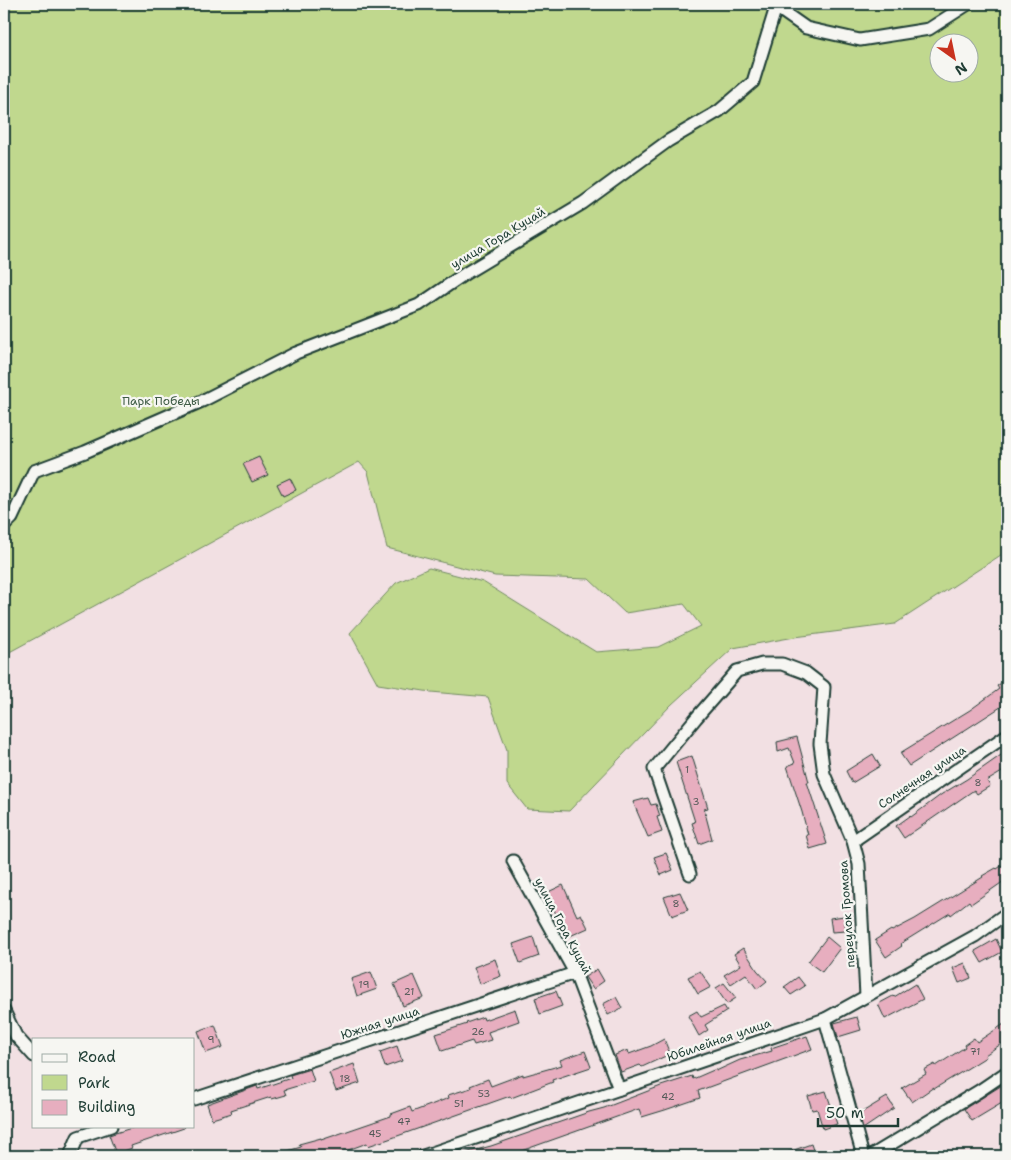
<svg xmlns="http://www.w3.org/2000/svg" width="1011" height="1160" viewBox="0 0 1011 1160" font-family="'Shantell Sans',sans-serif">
  <rect width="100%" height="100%" fill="#f2e0e3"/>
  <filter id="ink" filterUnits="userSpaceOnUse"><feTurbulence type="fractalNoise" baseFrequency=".02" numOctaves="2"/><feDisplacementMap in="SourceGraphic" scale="10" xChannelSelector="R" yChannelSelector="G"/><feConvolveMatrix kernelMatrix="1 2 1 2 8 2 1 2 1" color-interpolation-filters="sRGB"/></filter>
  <g filter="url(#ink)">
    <path fill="#c0d88e" stroke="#708a61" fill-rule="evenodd" d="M 4,4 L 1007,4 L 1007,551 L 895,624 L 795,637 L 733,648 L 671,705 L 569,811 L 527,809 L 507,784 L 507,750 L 488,697 L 431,692 L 378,684 L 350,633 L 396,583 L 429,568 L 483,582 L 596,652 L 658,647 L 701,626 L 684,604 L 625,613 L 589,579 L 495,576 L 387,548 L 368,472 L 359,462 L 4,655 ZM 938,42 L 968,42 L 968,72 L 938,72 Z"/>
    <g fill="#e7aebf" stroke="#1f3d34">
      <polygon points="259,457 268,475 252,482 243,464"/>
      <polygon points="290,478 296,490 283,496 277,484"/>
      <polygon points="1007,679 1007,703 909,766 900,753 970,710 999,689 997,686"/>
      <polygon points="797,737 809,782 807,782 827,844 810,849 806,835 808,835 802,812 787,766 795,763 789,748 778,752 777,742"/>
      <polygon points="1004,753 1007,758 1007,769 987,781 990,786 977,794 974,790 904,838 896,826 910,816 911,817 942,794 967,779"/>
      <polygon points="873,754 880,766 852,783 846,771"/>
      <polygon points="692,756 708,808 704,809 712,839 699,844 692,823 695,822 676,762"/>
      <polygon points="648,798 651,805 656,804 660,816 657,817 662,832 648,837 633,802"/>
      <polygon points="666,853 673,870 661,875 654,857"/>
      <polygon points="1007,862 1007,879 971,904 969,901 951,915 950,913 900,944 902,946 886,957 875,940 891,930 892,931 915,919 983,877 982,876 996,868 997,869"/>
      <polygon points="563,885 577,916 581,914 588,928 570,936 559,913 556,914 546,893"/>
      <polygon points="680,892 688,910 672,916 664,897"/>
      <polygon points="844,916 846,931 832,932 830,918"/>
      <polygon points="533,937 539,956 520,963 513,944"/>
      <polygon points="827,937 840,948 822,972 808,962"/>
      <polygon points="996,939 1002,952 982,963 975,951"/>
      <polygon points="743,948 757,970 767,981 757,989 746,974 731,984 724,975 741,965 734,954"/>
      <polygon points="495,959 501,976 480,984 474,967"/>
      <polygon points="965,963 971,978 959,983 953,968"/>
      <polygon points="597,969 604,981 593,989 585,977"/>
      <polygon points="700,971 711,987 698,994 688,977"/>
      <polygon points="371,972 377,989 357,996 351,979"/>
      <polygon points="414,975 424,998 403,1006 394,984"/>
      <polygon points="798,977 805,986 791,995 784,987"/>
      <polygon points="724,983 736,998 727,1004 716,988"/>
      <polygon points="915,984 923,999 885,1019 878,1004 893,996 894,997"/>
      <polygon points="556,991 562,1006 540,1014 535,998"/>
      <polygon points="616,997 622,1008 608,1015 603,1004"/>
      <polygon points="724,1006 727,1011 705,1025 708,1030 699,1036 688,1016 697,1011 701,1017"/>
      <polygon points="515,1009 519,1021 488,1032 491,1040 474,1045 472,1041 442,1051 436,1034 467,1024 466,1023 483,1017 484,1020"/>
      <polygon points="857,1017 861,1030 838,1037 834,1023"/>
      <polygon points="1007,1022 1007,1040 985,1055 986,1057 934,1089 934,1087 912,1102 902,1088 926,1074 924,1070 935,1064 936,1066 965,1047 964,1045 974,1038 977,1042"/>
      <polygon points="215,1025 223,1047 206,1053 198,1031"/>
      <polygon points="807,1036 812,1049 698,1091 700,1098 665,1110 642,1117 639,1109 507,1156 461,1156 461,1154 491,1146 589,1112 604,1108 661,1086 692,1076 693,1079 716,1069 716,1071 740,1060 772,1051 771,1048"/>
      <polygon points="664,1039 670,1054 642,1067 640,1065 621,1072 615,1055 628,1050 629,1054 651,1046"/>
      <polygon points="397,1046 402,1061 385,1067 380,1052"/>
      <polygon points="585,1051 591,1067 552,1080 553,1082 511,1098 510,1096 389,1139 368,1146 367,1143 332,1156 277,1156 277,1154 301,1147 299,1144 321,1138 321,1140 391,1116 391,1114 410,1107 412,1112 449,1098 448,1095 471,1088 470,1086 488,1079 491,1086 523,1074 523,1076 562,1065 560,1060"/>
      <polygon points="354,1064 360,1083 336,1091 329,1073"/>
      <polygon points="310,1069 314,1081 284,1090 286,1095 272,1099 271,1097 231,1110 232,1113 212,1119 207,1104 257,1086 258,1089 291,1078 290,1075"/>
      <polygon points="1007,1082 1007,1100 972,1121 964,1109"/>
      <polygon points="826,1091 837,1124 823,1129 817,1109 812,1110 808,1096"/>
      <polygon points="887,1097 894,1108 863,1129 859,1114"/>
      <polygon points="138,1126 183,1126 184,1128 131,1146 132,1148 116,1154 109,1135"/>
      <polygon points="811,1144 815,1156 780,1156 780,1155"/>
    </g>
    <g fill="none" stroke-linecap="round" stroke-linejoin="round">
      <defs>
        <g id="minor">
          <polyline points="4,526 12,518 34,471 85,452 202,401 296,353 419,305 466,273 583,203 668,141 719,111 753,82 776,7 806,28 860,40 929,29 968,4"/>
          <polyline points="853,841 1007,735"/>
          <polyline points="513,861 575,973 619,1089"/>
          <polyline points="690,874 654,769 696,718 737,671 762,664 782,664 806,673 824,687 820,744 824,774 853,841 859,864 866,996"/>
          <polyline points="4,1011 16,1036 34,1056"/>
          <polyline points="825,1019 863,1156"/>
          <polyline points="194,1099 575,973"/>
          <polyline points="70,1156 78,1137 111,1126"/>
          <polyline points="423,1156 825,1019 975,936 1007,913"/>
          <polyline points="871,1156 979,1091 1007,1072"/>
        </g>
      </defs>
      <use href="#minor" stroke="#1f3d34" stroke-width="15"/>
      <use href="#minor" stroke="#f6f6f2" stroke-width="11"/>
    </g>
  </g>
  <g text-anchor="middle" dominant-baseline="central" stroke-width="4.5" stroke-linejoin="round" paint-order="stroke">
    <g font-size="10" fill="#515957">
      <text x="687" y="769">1</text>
      <text x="978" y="782">8</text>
      <text x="696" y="801">3</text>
      <text x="676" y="903">8</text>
      <text x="364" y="984">19</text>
      <text x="409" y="991">21</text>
      <text x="478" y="1031">26</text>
      <text x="211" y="1039">9</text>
      <text x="975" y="1051">71</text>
      <text x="345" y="1078">18</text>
      <text x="484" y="1093">53</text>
      <text x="668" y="1096">42</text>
      <text x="459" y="1103">51</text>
      <text x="404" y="1121">47</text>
      <text x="375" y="1133">45</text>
    </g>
    <g font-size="12" fill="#1f3d34" stroke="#f6f6f2">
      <text transform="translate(498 238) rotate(-31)">улица Гора Куцай</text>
      <text transform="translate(922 777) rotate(-34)">Солнечная улица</text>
      <text transform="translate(847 914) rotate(-94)">переулок Громова</text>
      <text transform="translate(563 926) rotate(62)">улица Гора Куцай</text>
      <text transform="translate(380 1023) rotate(-18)">Южная улица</text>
      <text transform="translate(719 1040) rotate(-19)">Юбилейная улица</text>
    </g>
    <g font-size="12" fill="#3f5c46" stroke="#f6f6f2">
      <text x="161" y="401">Парк Победы</text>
    </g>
  </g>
  <rect width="1011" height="1160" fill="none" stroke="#f6f6f2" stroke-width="20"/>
  <rect x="10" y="10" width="991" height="1140" fill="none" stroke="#1f3d34" stroke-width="2" filter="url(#ink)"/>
  <rect x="32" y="1038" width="162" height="90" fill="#f6f6f2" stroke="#a0aca6"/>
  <rect x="42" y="1054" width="25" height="8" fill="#f6f6f2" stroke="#a0aca6"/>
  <text x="78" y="1062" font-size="15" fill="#1f3d34">Road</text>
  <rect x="42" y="1075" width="25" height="15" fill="#c0d88e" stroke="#a0aca6"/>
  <text x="78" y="1088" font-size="15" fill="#1f3d34">Park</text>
  <rect x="42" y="1100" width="25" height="15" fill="#e7aebf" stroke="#a0aca6"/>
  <text x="78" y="1112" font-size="15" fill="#1f3d34">Building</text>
  <g transform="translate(954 58) rotate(147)"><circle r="24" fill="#f6f6f2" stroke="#a0aca6"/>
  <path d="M0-4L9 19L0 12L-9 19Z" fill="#c8321e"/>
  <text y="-8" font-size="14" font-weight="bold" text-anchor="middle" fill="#1f3d34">N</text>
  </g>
  <path d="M818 1118v8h80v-8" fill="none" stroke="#1f3d34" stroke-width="2.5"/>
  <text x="826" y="1118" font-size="15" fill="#1f3d34" stroke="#f6f6f2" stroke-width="4" paint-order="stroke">50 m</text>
</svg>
